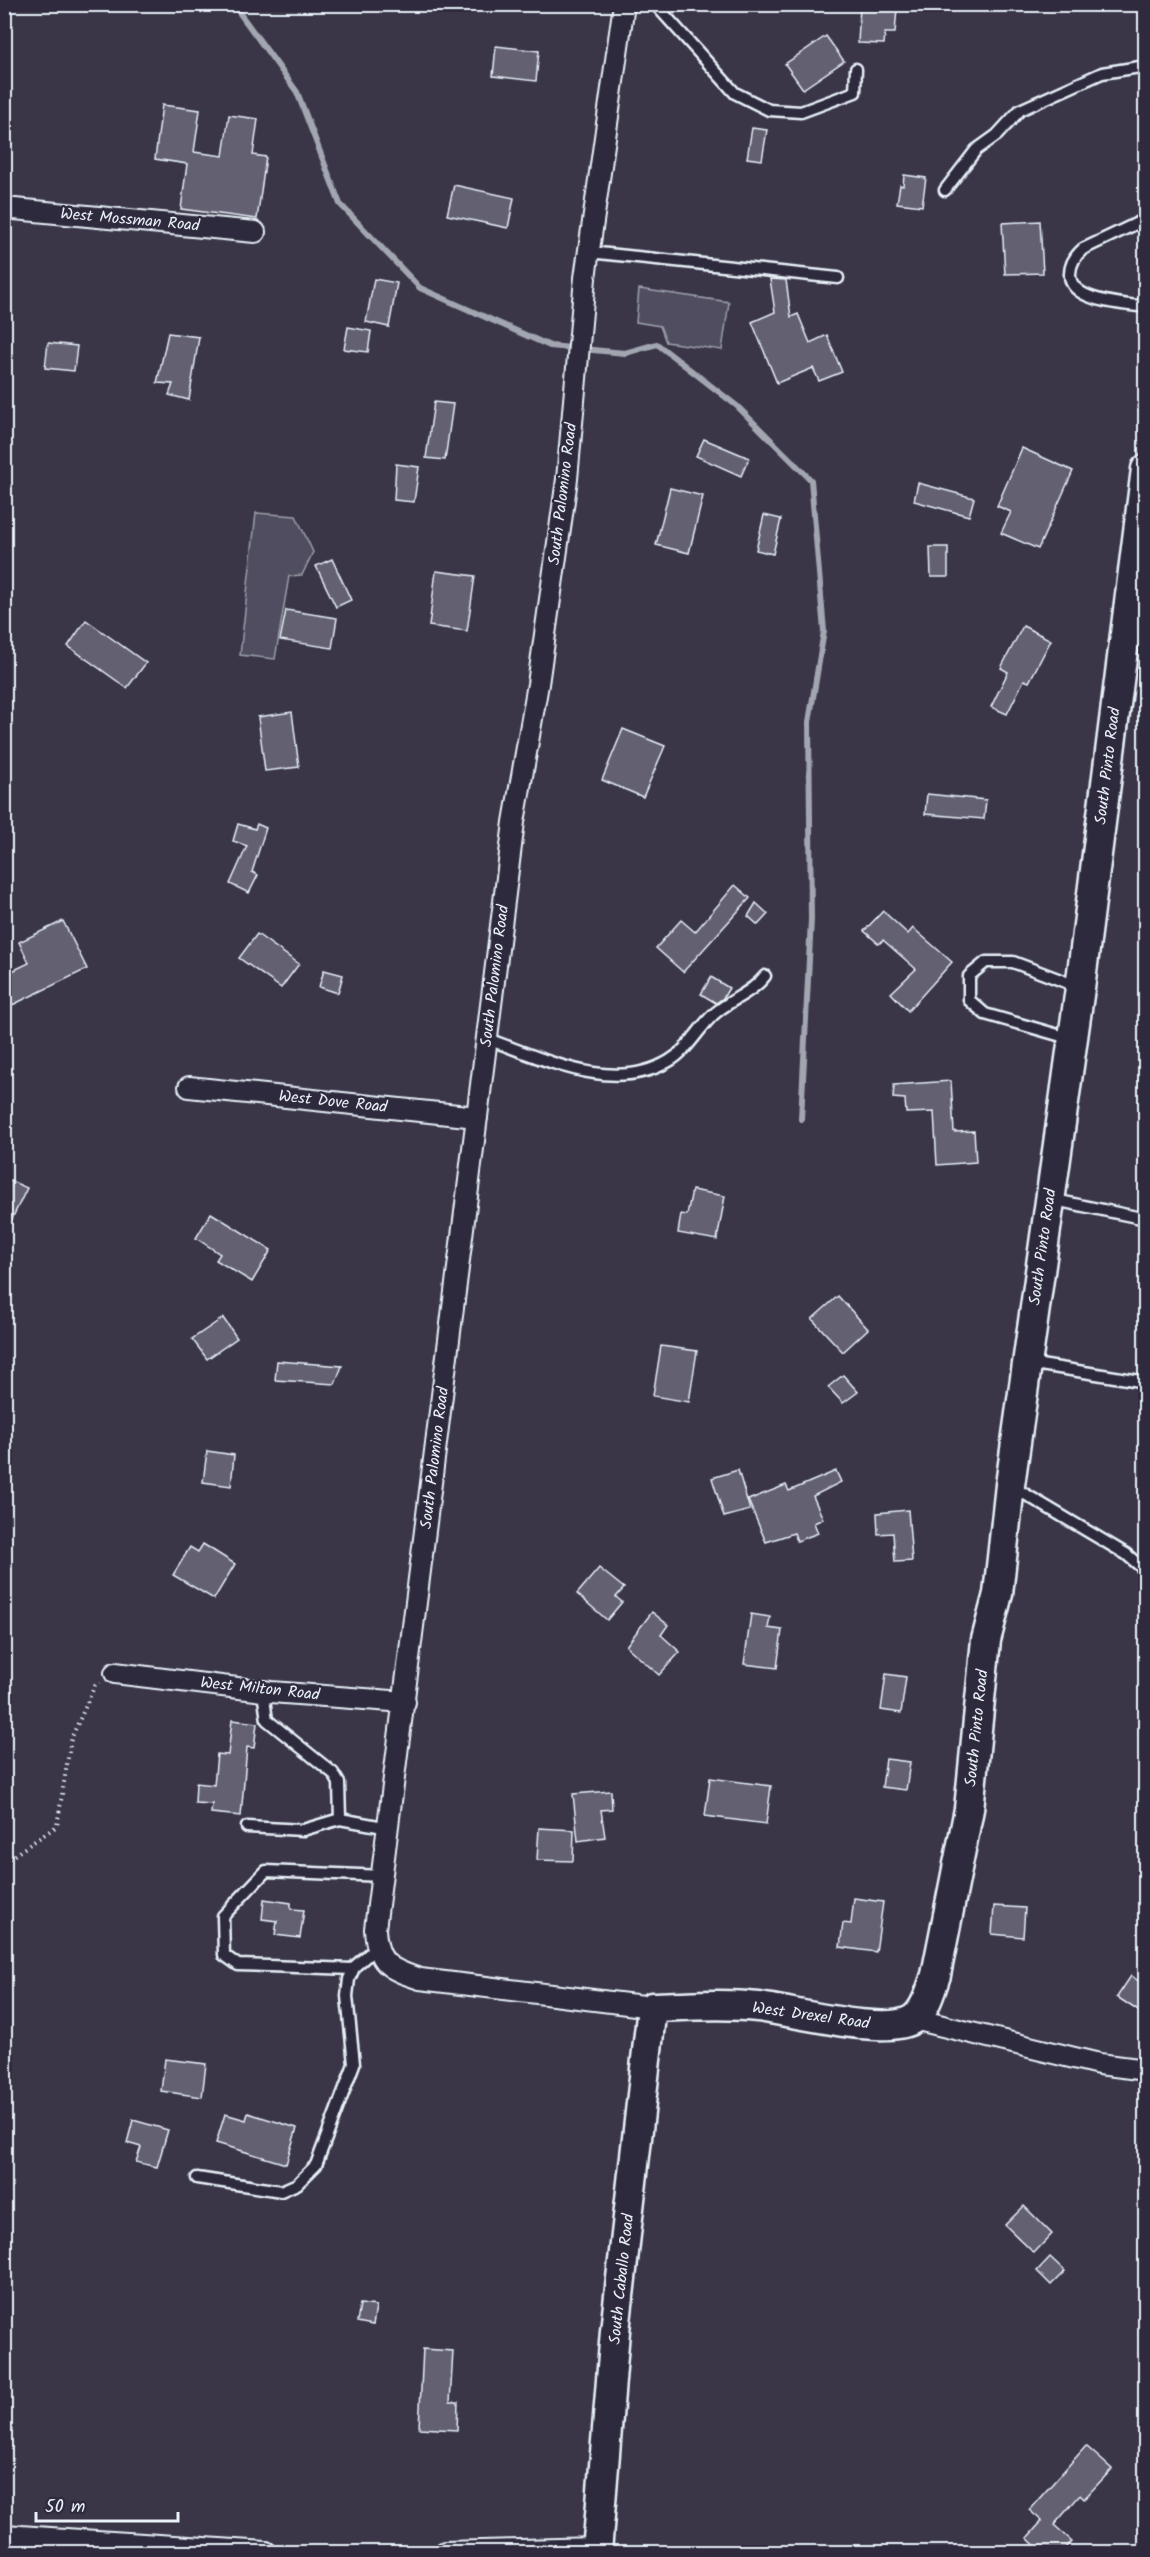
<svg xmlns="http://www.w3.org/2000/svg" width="1150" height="2557" viewBox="0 0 1150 2557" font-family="Kalam,sans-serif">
  <rect width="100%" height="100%" fill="#3a3648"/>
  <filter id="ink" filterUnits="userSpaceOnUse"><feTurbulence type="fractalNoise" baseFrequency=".0167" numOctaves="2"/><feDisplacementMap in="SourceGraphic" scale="12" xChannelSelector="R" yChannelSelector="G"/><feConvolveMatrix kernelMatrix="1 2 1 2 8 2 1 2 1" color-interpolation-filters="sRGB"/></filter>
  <g filter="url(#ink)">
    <g fill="#504e5f" stroke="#9ca0ac" stroke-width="1.5">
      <polygon points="639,289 729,302 722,350 666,342 660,326 636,322"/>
      <polygon points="256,513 296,516 313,552 302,575 289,576 275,659 240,655"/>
    </g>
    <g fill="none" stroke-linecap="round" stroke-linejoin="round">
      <polyline stroke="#a2a6b1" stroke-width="6" points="233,4 297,92 340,204 420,288 550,346 625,353 657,344 737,406 811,480 824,631 809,722 811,919 801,1119"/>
    </g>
    <g fill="#636171" stroke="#e8f1f8" stroke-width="1.5">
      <polygon points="860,6 897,8 895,33 885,33 884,44 858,43"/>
      <polygon points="826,36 844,61 803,89 785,64"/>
      <polygon points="496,46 539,51 536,81 493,76"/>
      <polygon points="162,105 200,110 194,152 223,156 229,115 258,119 253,155 266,157 257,219 181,209 187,164 155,159"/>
      <polygon points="752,128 767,130 762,160 747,158"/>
      <polygon points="904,175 926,178 922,206 897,203 900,185 903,186"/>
      <polygon points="454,185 514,198 508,228 447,215"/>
      <polygon points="1040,221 1043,273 1005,274 1002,223"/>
      <polygon points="374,279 397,283 389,327 366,322"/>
      <polygon points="770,279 786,280 791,317 798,314 810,343 827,335 842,372 819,381 813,368 777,383 752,322 775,312"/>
      <polygon points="348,327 371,331 368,352 344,349"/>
      <polygon points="168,333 199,337 189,400 169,395 173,384 157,383"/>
      <polygon points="48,343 77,346 74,371 45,368"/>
      <polygon points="434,402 453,404 445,460 426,458"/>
      <polygon points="704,439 749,458 741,476 696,456"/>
      <polygon points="1022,448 1073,471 1038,549 1001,533 1011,512 997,506"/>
      <polygon points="396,464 419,467 414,502 394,500"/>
      <polygon points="918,483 974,498 969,516 914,501"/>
      <polygon points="670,488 703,496 689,553 656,545"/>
      <polygon points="764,515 781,519 773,554 756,550"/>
      <polygon points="930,547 948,547 948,577 931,577"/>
      <polygon points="332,559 351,600 336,607 316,566"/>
      <polygon points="436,571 475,576 467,631 429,626"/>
      <polygon points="286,610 337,618 332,648 280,640"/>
      <polygon points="86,620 146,663 127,688 68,646"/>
      <polygon points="1023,626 1051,640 1029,682 1024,680 1007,714 991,707 1008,672 1001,668"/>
      <polygon points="292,712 299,767 265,771 258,717"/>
      <polygon points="623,729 665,746 643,797 602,780"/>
      <polygon points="927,794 986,800 984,819 925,814"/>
      <polygon points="238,824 255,829 257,824 266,828 252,872 258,875 249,893 230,884 247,846 233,841"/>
      <polygon points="735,885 750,898 683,972 656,948 681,920 695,932"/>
      <polygon points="756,903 768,914 758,925 748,916"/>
      <polygon points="883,911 908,934 913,928 952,962 908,1011 891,993 916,969 883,940 879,944 864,931"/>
      <polygon points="63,921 87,969 4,1009 4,975 29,963 19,942"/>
      <polygon points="257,934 299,964 281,988 239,958"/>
      <polygon points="324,970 343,975 338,993 319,987"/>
      <polygon points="711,977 729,988 723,998 716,1003 701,994"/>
      <polygon points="951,1081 954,1132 974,1131 976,1162 937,1165 934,1112 906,1113 905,1099 893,1098 894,1085"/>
      <polygon points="4,1178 27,1188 4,1235"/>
      <polygon points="692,1190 725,1196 717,1240 678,1233 681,1214 687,1215"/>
      <polygon points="211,1213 271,1250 252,1282 216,1260 220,1254 196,1238"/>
      <polygon points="838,1296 868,1329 843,1352 812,1319"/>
      <polygon points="223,1318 237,1338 207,1359 192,1339"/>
      <polygon points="661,1346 697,1351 689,1402 653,1396"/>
      <polygon points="277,1361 342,1366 335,1384 275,1380"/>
      <polygon points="843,1375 858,1392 843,1403 828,1387"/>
      <polygon points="207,1451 234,1455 231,1486 203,1482"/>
      <polygon points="738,1470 750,1510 724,1517 712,1478"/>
      <polygon points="836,1471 841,1482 813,1496 823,1519 814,1523 818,1533 797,1541 794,1533 766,1542 748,1500 786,1485 789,1491"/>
      <polygon points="908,1510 912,1561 895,1562 893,1533 878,1534 877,1513"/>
      <polygon points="203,1544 235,1564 214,1599 173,1575 190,1547 198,1552"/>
      <polygon points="599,1568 624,1588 616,1597 622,1602 607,1620 577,1594"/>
      <polygon points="652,1612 668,1625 661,1635 680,1652 659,1675 626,1646"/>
      <polygon points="751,1614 770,1617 768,1628 782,1630 777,1668 744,1664"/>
      <polygon points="886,1674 906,1677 901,1713 881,1710"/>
      <polygon points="232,1720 257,1723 254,1748 247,1747 241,1816 211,1813 212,1804 195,1803 196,1783 214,1785 217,1754 228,1755"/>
      <polygon points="886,1759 910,1762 906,1790 882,1787"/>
      <polygon points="710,1778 771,1786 766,1824 705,1816"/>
      <polygon points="611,1791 612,1809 601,1810 605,1837 578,1841 573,1794"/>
      <polygon points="539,1828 574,1830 573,1861 537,1860"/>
      <polygon points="854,1898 883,1902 876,1952 840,1947 843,1923 851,1924"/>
      <polygon points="264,1899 291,1903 291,1909 304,1910 300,1938 275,1935 277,1921 262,1919"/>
      <polygon points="994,1906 1025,1908 1023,1937 992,1934"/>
      <polygon points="1131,1976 1146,1986 1146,2016 1117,1997"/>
      <polygon points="165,2059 206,2064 202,2097 161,2091"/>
      <polygon points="248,2113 297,2128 286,2164 216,2143 225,2114 246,2120"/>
      <polygon points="133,2120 168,2130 157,2167 136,2162 141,2147 127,2143"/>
      <polygon points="1024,2206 1052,2234 1034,2253 1005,2225"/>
      <polygon points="1050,2257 1065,2271 1051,2285 1037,2271"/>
      <polygon points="360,2304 376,2306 373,2325 357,2322"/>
      <polygon points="423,2349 453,2351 450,2402 458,2402 457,2430 419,2428"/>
      <polygon points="1086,2446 1112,2469 1084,2499 1080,2495 1054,2525 1072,2541 1062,2553 1043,2553 1027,2538 1042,2521 1029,2510"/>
    </g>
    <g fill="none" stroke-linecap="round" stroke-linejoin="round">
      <defs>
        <g id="lane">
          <polyline points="655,4 735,93 769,110 801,112 855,92 856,69"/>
          <polyline points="945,190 976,150 997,135 1020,110 1102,73 1146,66"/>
          <path d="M 1146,219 L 1083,249 C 1075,256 1070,263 1070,274 C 1069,302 1125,304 1146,307"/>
          <polyline points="589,252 838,278"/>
          <path d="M 487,1039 C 543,1058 612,1095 669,1061 C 688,1050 698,1029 713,1015 C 729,1000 752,993 765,976"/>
          <polyline points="1072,1039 985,1014 969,1000 969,976 986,962 1013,962 1079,987"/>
          <polyline points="1050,1199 1146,1219"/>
          <polyline points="1028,1363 1146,1382"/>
          <polyline points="1013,1487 1126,1554 1146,1571"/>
          <polyline points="271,1692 264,1699 267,1720 333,1773 339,1783 340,1819 389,1828"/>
          <polyline points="247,1827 303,1830 340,1819"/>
          <polyline points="353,1969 238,1965 224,1955 223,1916 266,1871 383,1876"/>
          <polyline points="197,2178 281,2191 297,2184 316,2165 354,2064 347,1996 349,1979 355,1966 376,1948"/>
        </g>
        <g id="street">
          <path d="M 624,4 L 585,278 L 567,479 L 538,684 L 514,822 L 375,1929 C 377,1963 388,1969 420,1979 L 652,2007"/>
          <polyline points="4,208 255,232"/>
          <polyline points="189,1087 477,1117"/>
          <polyline points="115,1673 271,1692 405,1702"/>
          <polyline points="914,2019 1099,2064 1146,2070"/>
          <polyline points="4,2535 266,2552"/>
          <polyline points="445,2552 597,2548"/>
        </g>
        <path id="secondary" d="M 597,2552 L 615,2331 L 652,2007 C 687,2006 724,2003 758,2007 C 792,2011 886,2037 913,2019 C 926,2010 931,1989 936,1975 L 969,1809 L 986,1640 L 998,1594 L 1010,1485 L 1080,988 L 1146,469"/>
      </defs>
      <use href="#lane" stroke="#e8f1f8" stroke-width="15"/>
      <use href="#street" stroke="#e8f1f8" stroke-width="24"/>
      <use href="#secondary" stroke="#e8f1f8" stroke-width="33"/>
      <polyline stroke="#e8f1f8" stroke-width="4" stroke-dasharray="1.5 4.5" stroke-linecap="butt" points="4,1862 57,1826 71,1739 95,1685 99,1682"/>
      <use href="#lane" stroke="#2f2a3d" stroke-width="10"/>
      <use href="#street" stroke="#2f2a3d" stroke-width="20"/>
      <use href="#secondary" stroke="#2f2a3d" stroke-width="28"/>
    </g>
  </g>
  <g text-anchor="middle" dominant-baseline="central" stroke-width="4.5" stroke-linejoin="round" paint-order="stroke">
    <g font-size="16" fill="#e8f1f8" stroke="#2f2a3d">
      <text transform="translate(130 220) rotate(5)">West Mossman Road</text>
      <text transform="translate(563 494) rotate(-83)">South Palomino Road</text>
      <text transform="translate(1108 766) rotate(-83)">South Pinto Road</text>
      <text transform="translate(495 976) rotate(-83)">South Palomino Road</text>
      <text transform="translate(333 1102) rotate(6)">West Dove Road</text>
      <text transform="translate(1043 1247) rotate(-82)">South Pinto Road</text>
      <text transform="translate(435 1458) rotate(-83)">South Palomino Road</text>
      <text transform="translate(260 1689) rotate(6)">West Milton Road</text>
      <text transform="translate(977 1728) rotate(-84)">South Pinto Road</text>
      <text transform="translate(811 2016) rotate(8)">West Drexel Road</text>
      <text transform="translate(622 2279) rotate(-84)">South Caballo Road</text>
    </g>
  </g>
  <rect width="1150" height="2557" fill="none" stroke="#2f2a3d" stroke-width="24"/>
  <rect x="12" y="12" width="1126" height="2533" fill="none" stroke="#e8f1f8" stroke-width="2" filter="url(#ink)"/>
  <path d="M36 2512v9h142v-9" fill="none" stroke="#e8f1f8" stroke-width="3"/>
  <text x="45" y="2512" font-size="18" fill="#e8f1f8" stroke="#2f2a3d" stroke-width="4.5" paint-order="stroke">50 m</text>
</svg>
